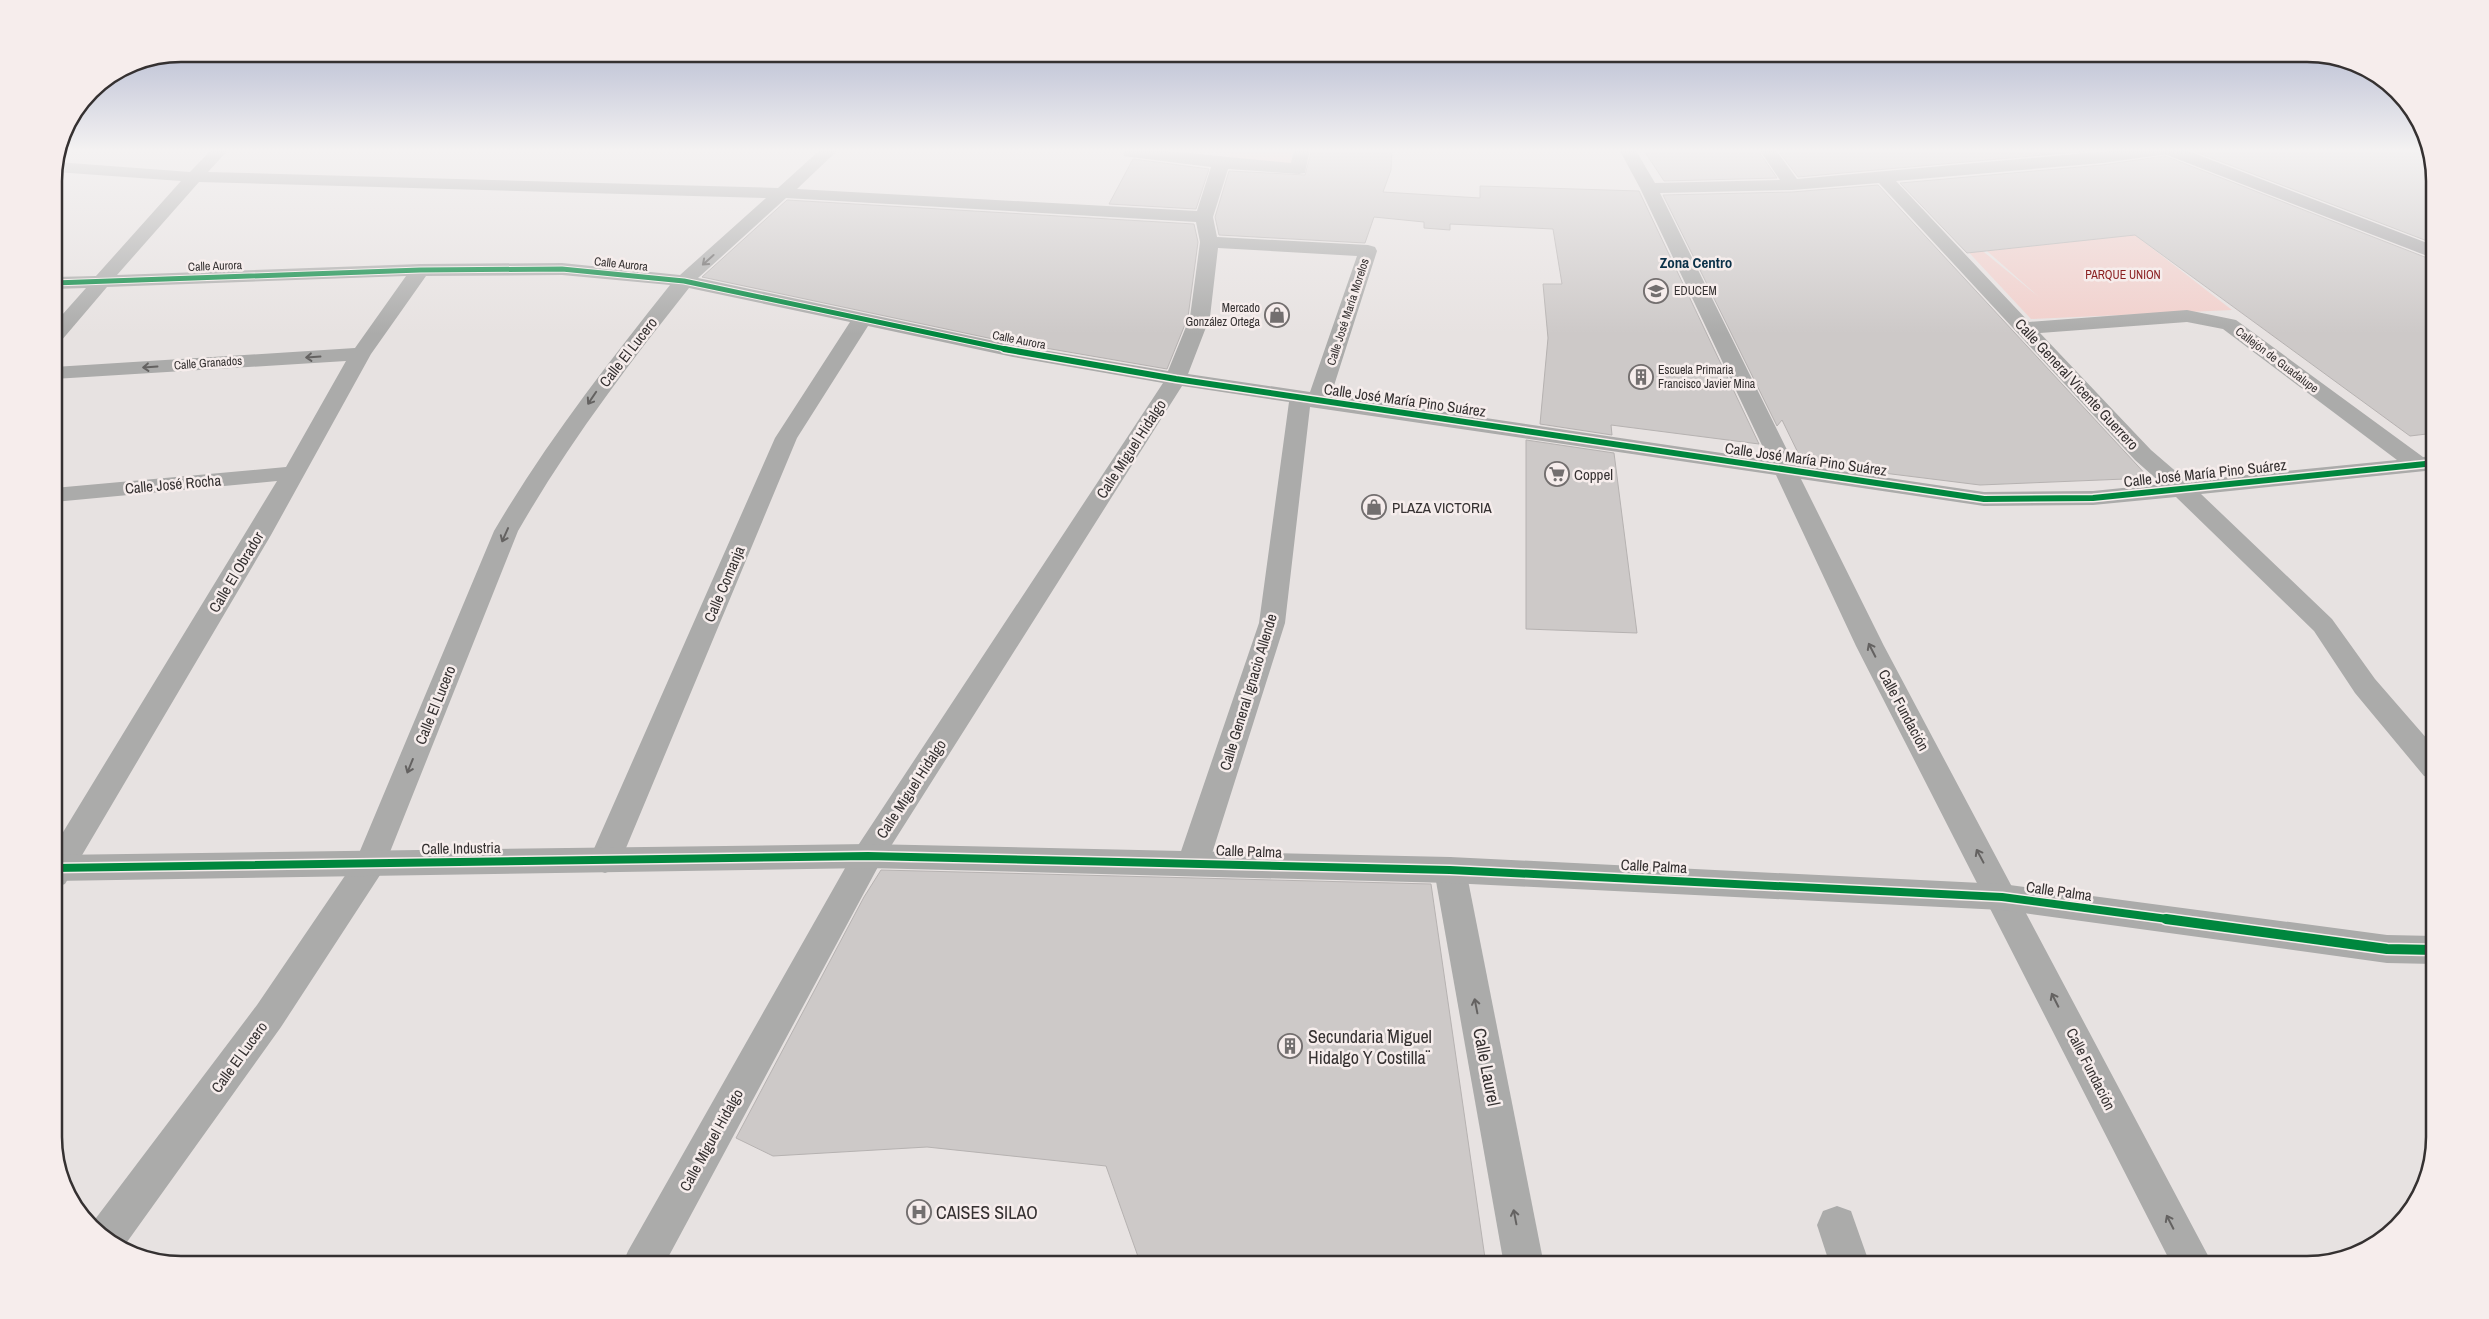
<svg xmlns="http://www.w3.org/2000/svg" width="2489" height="1319" viewBox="0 0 2489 1319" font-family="'Archivo Narrow',sans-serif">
  <rect width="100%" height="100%" fill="#e7e2e1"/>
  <g fill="#f1cfcb">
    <polygon points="1232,149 1294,149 1291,166 1228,160"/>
    <polygon points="1919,199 2039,297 1987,251 2135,235 2232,310 2031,319"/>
  </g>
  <g fill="#cdc9c8" stroke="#b6b2b1">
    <polygon points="1312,149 1392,149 1391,170 1383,192 1480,198 1480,186 1639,191 1759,444 1611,425 1612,435 1540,424 1548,338 1543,284 1562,284 1553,229 1450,224 1450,230 1424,228 1424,222 1374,217 1365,243 1219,235 1215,217 1229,171 1305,175"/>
    <polygon points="1643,149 1757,149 1777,178 1664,181"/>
    <polygon points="1777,149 2110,149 1798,177"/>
    <polygon points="2188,149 2427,149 2435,174 2435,244"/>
    <polygon points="2165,156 2435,261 2435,433 2410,436 2135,235 1967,253 1900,183 2102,165"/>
    <polygon points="1133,159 1209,169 1196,209 1109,204"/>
    <polygon points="1878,185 2137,465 2149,478 1980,485 1803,463 1782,420 1777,426 1663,195 1792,192"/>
    <polygon points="787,200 1194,224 1198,242 1188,317 1167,369 993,339 702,277"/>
    <polygon points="1526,440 1614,453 1637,633 1526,629"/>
    <polygon points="881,870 1431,884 1486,1265 1141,1265 1106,1166 927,1147 773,1156 736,1138 864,897"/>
  </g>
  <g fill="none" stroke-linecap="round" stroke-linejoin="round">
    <g fill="#ababaa" fill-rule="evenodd">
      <path d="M 212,149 L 229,149 L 208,172 L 778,188 L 821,149 L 839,149 L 797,189 L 1197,211 L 1211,167 L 1130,157 L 1124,156 L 1123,149 L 1147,149 L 1291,163 L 1294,149 L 1310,149 L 1305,173 L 1299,174 L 1228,169 L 1213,217 L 1217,237 L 1368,245 L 1375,247 L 1377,251 L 1331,395 L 1769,460 L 1640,188 L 1619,149 L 1635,149 L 1655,183 L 1780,180 L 1759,149 L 1775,149 L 1797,179 L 2131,149 L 2176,149 L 2174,153 L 2168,154 L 2102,163 L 1896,181 L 2029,322 L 2187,310 L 2236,320 L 2423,457 L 2435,456 L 2435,470 L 2201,494 L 2332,619 L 2375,679 L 2435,748 L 2435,779 L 2424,776 L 2355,693 L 2314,631 L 2176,497 L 2093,505 L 1984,506 L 1801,479 L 1884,646 L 2213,1265 L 2172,1265 L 1856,646 L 1776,475 L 1310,407 L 1285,623 L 1209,863 L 1204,872 L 1193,876 L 1182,872 L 1177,863 L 1259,623 L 1289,402 L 1182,386 L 879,865 L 664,1265 L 622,1265 L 628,1251 L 857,847 L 1163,383 L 1013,357 L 868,326 L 797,438 L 621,860 L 616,869 L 605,873 L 594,869 L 589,860 L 775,438 L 850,322 L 689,288 C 627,366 568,444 518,531 L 382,872 L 281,1027 L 122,1249 L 93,1222 L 257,1005 L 357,858 L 494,531 C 545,444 607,364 670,285 L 562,275 L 426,276 L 371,354 L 271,535 L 65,884 L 54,888 L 54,847 L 277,481 L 54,502 L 54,488 L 286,467 L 346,361 L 54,379 L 54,367 L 355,348 L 406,276 L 107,287 L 61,341 L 54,343 L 54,324 L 86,288 L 54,289 L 54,277 L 96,276 L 181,181 L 56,172 L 57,162 L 190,172 ZM 199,182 L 766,198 L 680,275 L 562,263 L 420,264 L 117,275 ZM 1879,183 L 2135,460 L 2162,484 L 2093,491 L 1984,492 L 1794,464 L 1660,193 L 1792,190 ZM 786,198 L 1196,222 L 1200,242 L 1190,317 L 1168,371 L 1013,345 L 698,278 ZM 1218,248 L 1357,256 L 1310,392 L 1188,374 L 1210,317 ZM 2187,322 L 2223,329 L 2397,460 L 2187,481 L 2151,450 L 2040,333 Z"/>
      <polygon points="1450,857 1461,861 1466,870 1544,1265 1504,1265 1434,870 1439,861"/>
      <polygon points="1837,1206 1851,1211 1870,1265 1830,1265 1817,1225 1823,1211"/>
    </g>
    <polygon fill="#ababaa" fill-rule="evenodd" points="868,844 1450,857 2002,884 2387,935 2435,936 2435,964 2387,963 2002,910 1450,883 868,868 54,881 54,855"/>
    <polygon fill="#a4a3a4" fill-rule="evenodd" points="2160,149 2183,149 2435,246 2435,259 2162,153"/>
    <defs>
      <polyline id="cycleway-far3" points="54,283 420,270 562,269 684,281 1010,350"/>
      <polyline id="cycleway-far2" points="1004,349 1176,379 1984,499 2093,498 2435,463"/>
      <polyline id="cycleway-far1" points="54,868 868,856 1450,870 2002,897 2175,920"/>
      <polyline id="cycleway" points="2166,919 2387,949 2435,950"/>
    </defs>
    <use href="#cycleway-far3" stroke="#f6edec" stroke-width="7"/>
    <use href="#cycleway-far2" stroke="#f6edec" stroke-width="9"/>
    <use href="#cycleway-far1" stroke="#f6edec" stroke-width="11"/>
    <use href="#cycleway" stroke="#f6edec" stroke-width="13"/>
    <use href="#cycleway-far3" stroke="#00873e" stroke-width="5"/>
    <use href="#cycleway-far2" stroke="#00873e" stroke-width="6"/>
    <use href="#cycleway-far1" stroke="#00873e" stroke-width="8"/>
    <use href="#cycleway" stroke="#00873e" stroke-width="10"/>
  </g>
  <defs><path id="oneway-shaft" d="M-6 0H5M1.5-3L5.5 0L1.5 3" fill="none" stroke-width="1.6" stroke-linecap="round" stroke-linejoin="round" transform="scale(1.25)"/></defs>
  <g stroke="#646261">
    <use href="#oneway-shaft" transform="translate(708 260) rotate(138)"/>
    <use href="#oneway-shaft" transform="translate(313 357) rotate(176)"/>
    <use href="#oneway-shaft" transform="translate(150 367) rotate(176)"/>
    <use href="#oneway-shaft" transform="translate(592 398) rotate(124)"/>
    <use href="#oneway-shaft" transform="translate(505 535) rotate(114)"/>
    <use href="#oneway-shaft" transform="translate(1872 650) rotate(-117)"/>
    <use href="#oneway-shaft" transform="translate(410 766) rotate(112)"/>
    <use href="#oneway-shaft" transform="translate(1980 856) rotate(-118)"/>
    <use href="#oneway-shaft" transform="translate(2055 1000) rotate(-117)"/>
    <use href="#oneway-shaft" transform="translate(1476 1006) rotate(-101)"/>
    <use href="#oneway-shaft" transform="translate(1515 1217) rotate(-101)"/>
    <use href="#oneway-shaft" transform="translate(2170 1222) rotate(-117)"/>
  </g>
  <linearGradient id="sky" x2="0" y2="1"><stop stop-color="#a4abc8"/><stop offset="0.45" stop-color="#f4f2f2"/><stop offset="1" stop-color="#f4f2f2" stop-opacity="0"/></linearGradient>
  <rect width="2489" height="334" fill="url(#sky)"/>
  <defs>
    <symbol id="university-ring" viewBox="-11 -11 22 22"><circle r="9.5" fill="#f6edec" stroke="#736f6f" stroke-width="1.5"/><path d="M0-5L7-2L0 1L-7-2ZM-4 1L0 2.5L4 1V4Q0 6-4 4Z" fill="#736f6f"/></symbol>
    <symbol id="shop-ring" viewBox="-11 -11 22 22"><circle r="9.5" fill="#f6edec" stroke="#736f6f" stroke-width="1.5"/><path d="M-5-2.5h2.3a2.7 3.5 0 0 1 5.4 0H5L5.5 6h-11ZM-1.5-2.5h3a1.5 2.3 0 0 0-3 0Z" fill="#736f6f"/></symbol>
    <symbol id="building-ring" viewBox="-11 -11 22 22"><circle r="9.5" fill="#f6edec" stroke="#736f6f" stroke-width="1.5"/><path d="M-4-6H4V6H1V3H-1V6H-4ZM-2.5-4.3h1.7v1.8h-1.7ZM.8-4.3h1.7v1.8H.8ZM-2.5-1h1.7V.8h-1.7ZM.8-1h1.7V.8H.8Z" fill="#736f6f"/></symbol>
    <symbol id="supermarket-ring" viewBox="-11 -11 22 22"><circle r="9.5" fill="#f6edec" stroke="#736f6f" stroke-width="1.5"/><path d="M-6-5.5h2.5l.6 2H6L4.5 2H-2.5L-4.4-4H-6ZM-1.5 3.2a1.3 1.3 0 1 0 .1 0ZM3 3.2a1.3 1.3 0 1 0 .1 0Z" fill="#736f6f"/></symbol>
    <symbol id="hospital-ring" viewBox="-11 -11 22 22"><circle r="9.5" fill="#f6edec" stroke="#736f6f" stroke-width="1.5"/><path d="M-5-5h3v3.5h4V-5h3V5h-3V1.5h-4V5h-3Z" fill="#736f6f"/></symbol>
  </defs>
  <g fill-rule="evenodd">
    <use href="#university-ring" x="1642" y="277" width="28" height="28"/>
    <use href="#shop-ring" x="1263" y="301" width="28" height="28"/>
    <use href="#building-ring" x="1627" y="363" width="28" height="28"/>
    <use href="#supermarket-ring" x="1543" y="460" width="28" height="28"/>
    <use href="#shop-ring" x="1360" y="493" width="28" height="28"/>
    <use href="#building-ring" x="1276" y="1032" width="28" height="28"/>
    <use href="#hospital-ring" x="905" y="1198" width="28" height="28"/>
  </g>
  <g text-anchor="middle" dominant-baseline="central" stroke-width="5" stroke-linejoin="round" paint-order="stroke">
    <g font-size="12" fill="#353131" stroke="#f6edec">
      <text transform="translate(621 264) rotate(6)">Calle Aurora</text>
      <text transform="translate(215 266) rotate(-2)">Calle Aurora</text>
      <text transform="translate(1348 312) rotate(-72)">Calle José María Morelos</text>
      <text transform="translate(1019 340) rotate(11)">Calle Aurora</text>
      <text transform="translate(2277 360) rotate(37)">Callejón de Guadalupe</text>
      <text transform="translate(208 363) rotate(-4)">Calle Granados</text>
    </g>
    <g font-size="12" fill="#8a1f20" stroke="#f6edec">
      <text x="2123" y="275">PARQUE UNION</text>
    </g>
    <g font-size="12" fill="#353131" stroke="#f6edec" text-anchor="start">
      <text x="1674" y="291">EDUCEM</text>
      <text x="1260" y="308" text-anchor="end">Mercado<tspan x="1260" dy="14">González Ortega</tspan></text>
      <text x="1658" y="370">Escuela Primaria<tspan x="1658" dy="14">Francisco Javier Mina</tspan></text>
    </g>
    <g font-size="15" font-weight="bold" fill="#0a3149" stroke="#f6edec">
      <text x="1696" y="262">Zona Centro</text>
    </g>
    <g font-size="15" fill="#353131" stroke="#f6edec">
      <text transform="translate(628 352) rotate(-52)">Calle El Lucero</text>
      <text transform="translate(2077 384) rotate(47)">Calle General Vicente Guerrero</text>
      <text transform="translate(1405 400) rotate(8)">Calle José María Pino Suárez</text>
      <text transform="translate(1131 449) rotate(-57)">Calle Miguel Hidalgo</text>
      <text transform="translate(1806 459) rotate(8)">Calle José María Pino Suárez</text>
      <text transform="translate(2205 473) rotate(-6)">Calle José María Pino Suárez</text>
      <text transform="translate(173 484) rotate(-5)">Calle José Rocha</text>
      <text transform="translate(236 572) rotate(-59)">Calle El Obrador</text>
      <text transform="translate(724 584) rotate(-67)">Calle Comanja</text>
      <text transform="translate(1248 692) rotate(-73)">Calle General Ignacio Allende</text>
      <text transform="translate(435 705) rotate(-68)">Calle El Lucero</text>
      <text transform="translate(1904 710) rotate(62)">Calle Fundación</text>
      <text transform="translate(911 789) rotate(-57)">Calle Miguel Hidalgo</text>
      <text transform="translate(461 848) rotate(-1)">Calle Industria</text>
      <text transform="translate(1249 851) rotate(2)">Calle Palma</text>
      <text transform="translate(1654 866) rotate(3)">Calle Palma</text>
      <text transform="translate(2059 891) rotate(8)">Calle Palma</text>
      <text transform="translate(239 1057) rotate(-54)">Calle El Lucero</text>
      <text transform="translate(2091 1069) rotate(63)">Calle Fundación</text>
      <text transform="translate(711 1140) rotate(-61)">Calle Miguel Hidalgo</text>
    </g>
    <g font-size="15" fill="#353131" stroke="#f6edec" text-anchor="start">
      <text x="1574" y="474">Coppel</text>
      <text x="1392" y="507">PLAZA VICTORIA</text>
    </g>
    <g font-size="18" fill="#353131" stroke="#f6edec" text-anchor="start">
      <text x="1308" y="1036">Secundaria ¨Miguel<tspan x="1308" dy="21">Hidalgo Y Costilla¨</tspan></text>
      <text x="936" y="1212">CAISES SILAO</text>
    </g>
    <g font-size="18" fill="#353131" stroke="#f6edec">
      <text transform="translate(1487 1067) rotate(79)">Calle Laurel</text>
    </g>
  </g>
  <path d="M0 0H2489V1319H0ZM181 62H2307A119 119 0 0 1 2426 181V1137A119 119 0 0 1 2307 1256H181A119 119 0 0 1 62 1137V181A119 119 0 0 1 181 62Z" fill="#f6edec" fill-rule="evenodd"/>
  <path fill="none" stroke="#353131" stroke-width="2.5" d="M181 62H2307A119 119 0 0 1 2426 181V1137A119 119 0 0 1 2307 1256H181A119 119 0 0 1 62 1137V181A119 119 0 0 1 181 62Z"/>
</svg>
